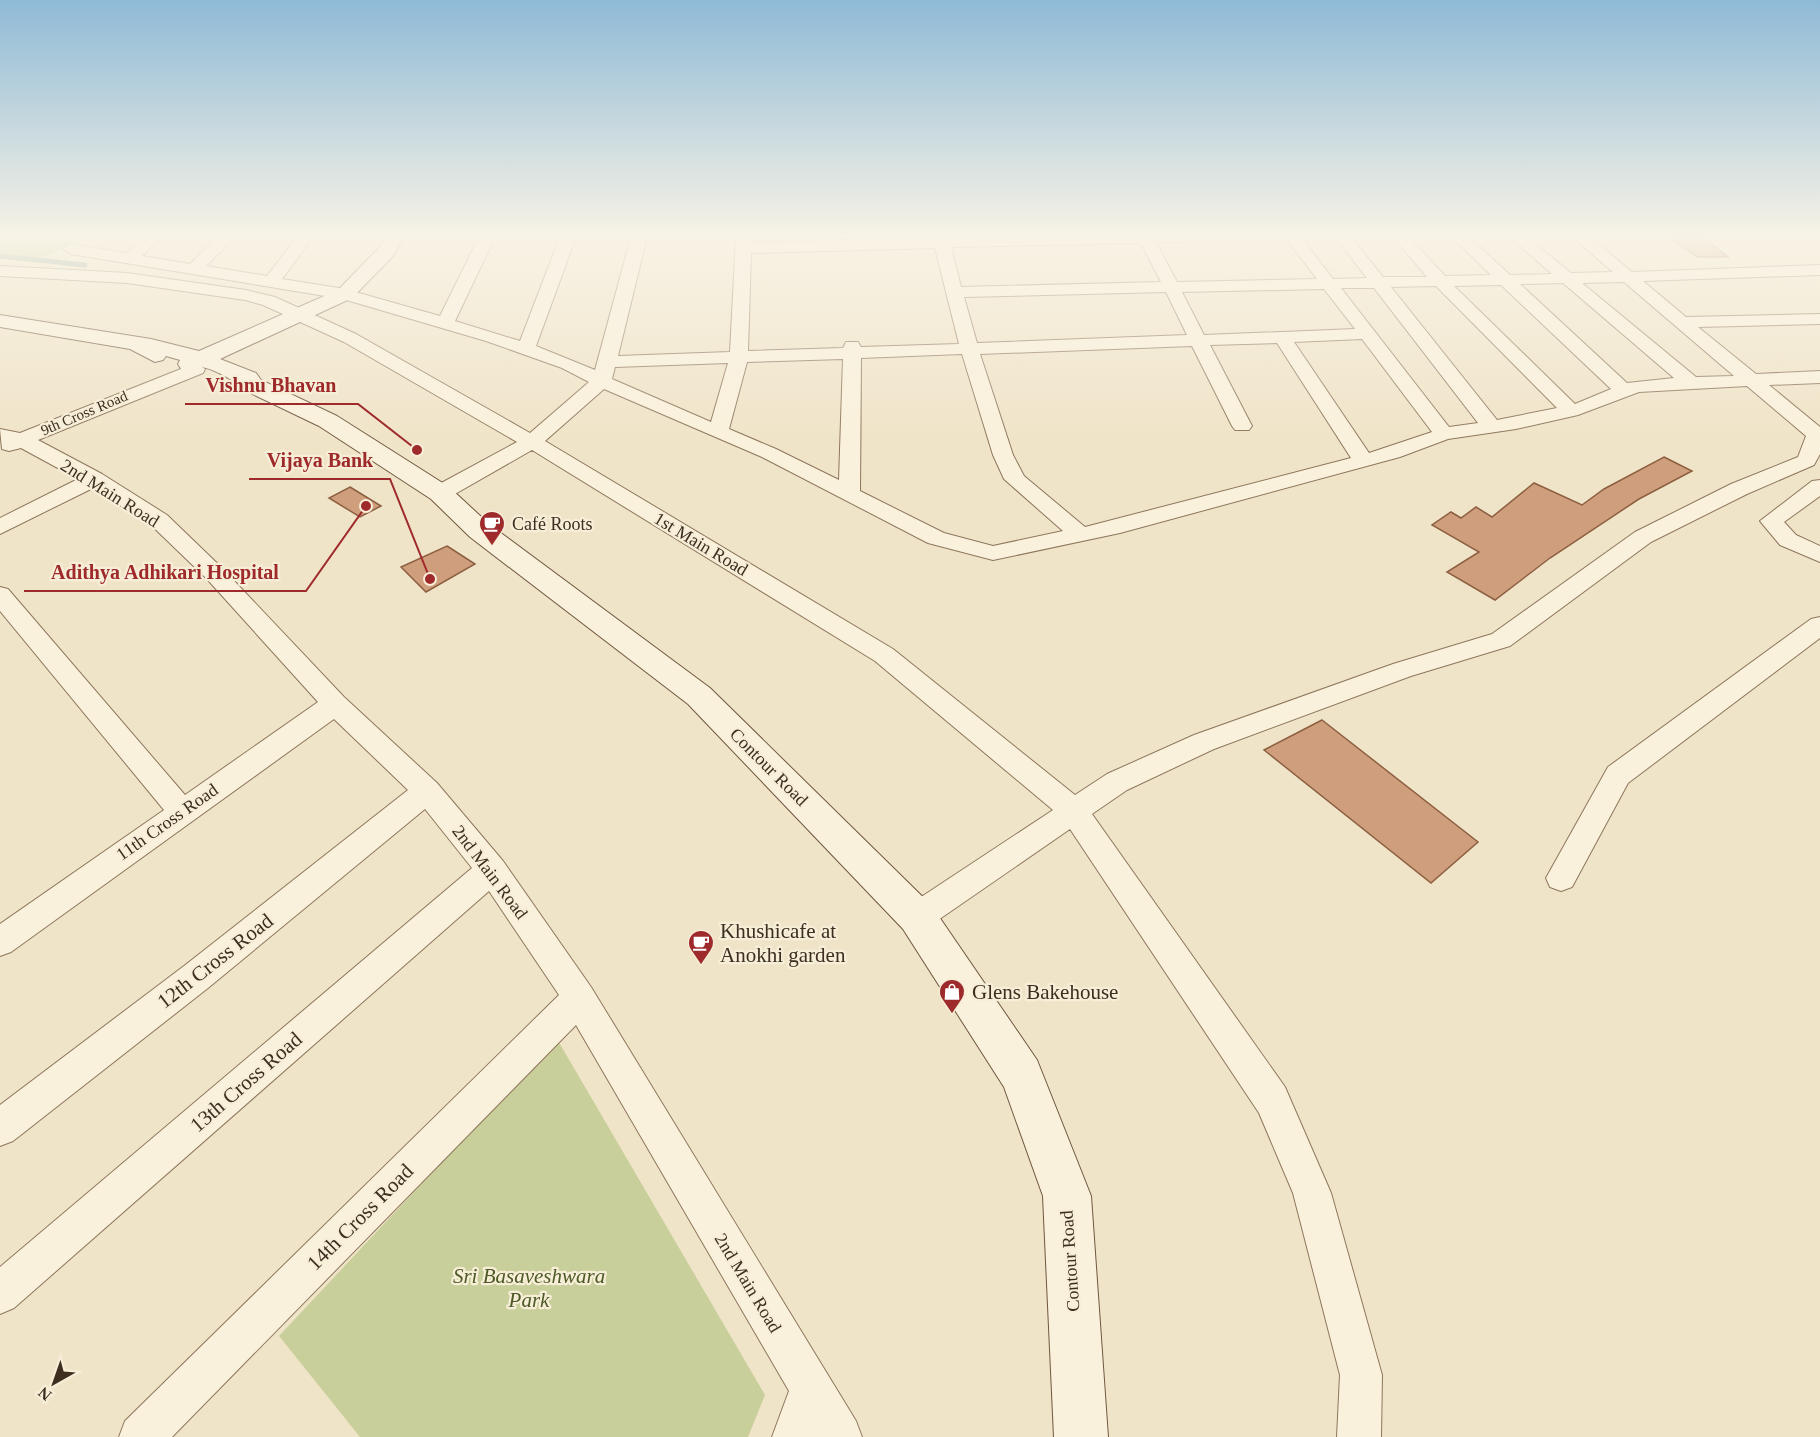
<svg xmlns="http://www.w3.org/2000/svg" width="1820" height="1437" viewBox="0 0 1820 1437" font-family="Georgia,serif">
  <rect width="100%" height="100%" fill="#f0e4c8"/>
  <g fill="#c9cf9b">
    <polygon points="0,237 89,237 33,262 0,258"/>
    <polygon points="557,1039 765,1395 748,1437 360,1437 279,1336"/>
  </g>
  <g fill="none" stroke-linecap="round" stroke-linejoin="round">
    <polyline stroke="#6f938a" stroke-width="5" points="0,256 85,265"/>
  </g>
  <g fill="#cf9f7d" stroke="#8d5f41" stroke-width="1.5">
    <polygon points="1669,237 1702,237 1728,257 1697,257"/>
    <polygon points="1664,457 1692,471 1639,499 1550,558 1495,600 1447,572 1479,552 1432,525 1451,512 1461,518 1476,507 1492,517 1534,483 1582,505 1604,489"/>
    <polygon points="350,487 381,506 360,517 329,498"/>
    <polygon points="447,546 475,564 426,592 401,567"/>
    <polygon points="1322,720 1478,842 1431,883 1264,750"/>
  </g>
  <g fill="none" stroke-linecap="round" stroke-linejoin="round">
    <defs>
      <g id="minor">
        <path d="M 144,237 L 161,237 L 142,256 L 190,264 L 218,237 L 235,237 L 206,266 L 267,276 L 297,237 L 313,237 L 282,279 L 345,289 L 440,316 L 479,237 L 495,237 L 455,321 L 520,341 L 560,237 L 576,237 L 536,346 L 595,370 L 631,237 L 647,237 L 618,356 L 730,352 L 736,237 L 752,237 L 752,243 L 932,237 L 1192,237 L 1184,242 L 1156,242 L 1177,282 L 1317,279 L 1285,237 L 1301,237 L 1333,279 L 1367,278 L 1335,237 L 1351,237 L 1383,277 L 1427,277 L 1393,237 L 1409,237 L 1445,276 L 1491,275 L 1452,237 L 1469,237 L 1510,275 L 1552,274 L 1510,237 L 1527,237 L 1571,273 L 1613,272 L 1572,237 L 1590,237 L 1632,272 L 1820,265 L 1820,275 L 1643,281 L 1686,317 L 1820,314 L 1820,324 L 1698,327 L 1756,374 L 1820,371 L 1820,383 L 1769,385 L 1820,427 L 1820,454 L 1814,465 L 1747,494 L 1651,542 L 1510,646 L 1411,676 L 1214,749 L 1127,790 L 1092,814 L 1285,1087 L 1331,1193 L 1382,1375 L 1381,1437 L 1337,1437 L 1340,1375 L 1293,1193 L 1259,1113 L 1070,829 L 928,927 L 917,931 L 906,927 L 901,917 L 906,907 L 1053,810 L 875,661 L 532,450 L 448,498 L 432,498 L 429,493 L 432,488 L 517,442 L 344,342 L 263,305 L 245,300 L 127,283 L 0,276 L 0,266 L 127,273 L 246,290 L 275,297 L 356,334 L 530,433 L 589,382 L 562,368 L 486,341 L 343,299 L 71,254 L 63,249 L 71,244 L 127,253 ZM 1141,243 L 1161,282 L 961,287 L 951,247 ZM 935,248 L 959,344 L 861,347 L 858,342 L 846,342 L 843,348 L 748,351 L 751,253 ZM 1624,282 L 1734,376 L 1696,377 L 1582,283 ZM 1563,283 L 1674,378 L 1627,383 L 1520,284 ZM 1501,285 L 1611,389 L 1575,404 L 1454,286 ZM 1436,286 L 1557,408 L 1497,420 L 1391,287 ZM 1341,288 L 1374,288 L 1478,423 L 1449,427 ZM 1324,289 L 1355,329 L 1204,335 L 1182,292 ZM 1166,292 L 1187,335 L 977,343 L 964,297 ZM 1362,339 L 1432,432 L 1369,453 L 1294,342 ZM 1277,343 L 1351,458 L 1085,527 L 1024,476 L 1013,455 L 980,354 L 1192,346 L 1232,426 L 1235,430 L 1249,430 L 1252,426 L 1210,345 ZM 962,354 L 993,455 L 1004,479 L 1063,531 L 993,546 L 944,533 L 860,491 L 861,358 ZM 843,359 L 839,480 L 776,449 L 729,429 L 747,362 ZM 728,363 L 711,422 L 612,379 L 615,367 ZM 1747,386 L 1806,436 L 1798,457 L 1731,484 L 1635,532 L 1492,634 L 1393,664 L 1194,735 L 1107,774 L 1075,795 L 893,649 L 545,441 L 604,389 L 762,457 L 928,543 L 993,560 L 1120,533 L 1400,457 L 1448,439 L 1516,429 L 1578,415 L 1639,392 Z"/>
        <polygon points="196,363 205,369 203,373 38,440 102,474 167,515 222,568 344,697 437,783 503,861 591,987 856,1421 862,1437 772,1437 789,1391 576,1025 172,1437 119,1437 125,1421 559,995 489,891 14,1308 0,1314 0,1267 472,868 425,809 208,988 13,1141 0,1146 0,1105 184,966 408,790 334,719 11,952 0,956 0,924 164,810 0,611 0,587 8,589 185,795 318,702 206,578 151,525 93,488 0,534 0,518 78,479 21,448 9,451 2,449 0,429 20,433"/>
        <polygon points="1820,480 1820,496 1784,522 1796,535 1820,546 1820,562 1780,545 1760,521 1812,481"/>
        <polygon points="1820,617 1820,638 1628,783 1572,887 1561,891 1550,887 1546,878 1608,767 1811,619"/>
      </g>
      <path id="secondary" d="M 386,237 L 404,237 L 392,257 L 352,298 L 220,359 L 256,373 L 261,380 L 337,416 L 449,487 L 490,525 L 710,688 L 931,905 L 1037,1060 L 1091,1196 L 1108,1437 L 1054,1437 L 1043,1196 L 1004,1087 L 903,929 L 688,704 L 470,537 L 431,499 L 319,426 L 244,390 C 238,382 211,367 200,367 C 193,368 189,371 181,369 L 178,364 L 180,360 L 166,356 L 163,360 L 155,362 L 130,349 L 0,327 L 0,315 L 151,339 L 199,351 L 338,290 L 378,249 Z"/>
    </defs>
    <use href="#minor" stroke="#8d765c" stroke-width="2"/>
    <use href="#secondary" stroke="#6f573f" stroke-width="2"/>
    <use href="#minor" fill="#faf1dc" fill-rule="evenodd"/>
    <use href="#secondary" fill="#faf1dc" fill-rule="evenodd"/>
  </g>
  <linearGradient id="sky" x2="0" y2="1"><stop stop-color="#8fbad6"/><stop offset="0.54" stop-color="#f8f3e6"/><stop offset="1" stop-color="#f8f3e6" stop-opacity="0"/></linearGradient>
  <rect width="1820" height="438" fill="url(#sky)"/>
  <defs>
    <symbol id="cafe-pin" viewBox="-11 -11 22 30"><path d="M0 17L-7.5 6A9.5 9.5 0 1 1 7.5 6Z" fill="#9e2a2b" stroke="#f7eed8"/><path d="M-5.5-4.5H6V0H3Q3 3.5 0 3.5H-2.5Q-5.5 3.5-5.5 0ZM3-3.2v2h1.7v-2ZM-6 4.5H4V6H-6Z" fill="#fff"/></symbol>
    <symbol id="shop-pin" viewBox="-11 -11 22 30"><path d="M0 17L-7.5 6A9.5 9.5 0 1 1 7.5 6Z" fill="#9e2a2b" stroke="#f7eed8"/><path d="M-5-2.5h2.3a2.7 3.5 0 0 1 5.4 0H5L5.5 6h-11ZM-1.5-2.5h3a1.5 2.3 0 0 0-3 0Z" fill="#fff"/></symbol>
  </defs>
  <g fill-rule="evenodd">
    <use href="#cafe-pin" x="477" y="509" width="30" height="40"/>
    <use href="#cafe-pin" x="686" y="928" width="30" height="40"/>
    <use href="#shop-pin" x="937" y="977" width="30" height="40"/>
  </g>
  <g text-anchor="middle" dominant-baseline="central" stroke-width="4.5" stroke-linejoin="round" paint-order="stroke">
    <g font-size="15" fill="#3d2e20" stroke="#f7eed8">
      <text transform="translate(84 413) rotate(-23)">9th Cross Road</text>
    </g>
    <g font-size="18" fill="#3d2e20" stroke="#f7eed8">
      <text transform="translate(110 493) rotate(32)">2nd Main Road</text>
      <text transform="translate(701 544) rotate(31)">1st Main Road</text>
      <text transform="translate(769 767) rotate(45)">Contour Road</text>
      <text transform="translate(167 822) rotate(-35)">11th Cross Road</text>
      <text transform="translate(490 872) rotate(53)">2nd Main Road</text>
      <text transform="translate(1070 1261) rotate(-94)">Contour Road</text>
      <text transform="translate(748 1283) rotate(59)">2nd Main Road</text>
    </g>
    <g font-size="18" fill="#3d2e20" stroke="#f7eed8" text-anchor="start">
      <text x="512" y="524">Café Roots</text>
    </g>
    <g font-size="21" fill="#3d2e20" stroke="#f7eed8" text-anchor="start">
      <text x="720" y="931">Khushicafe at<tspan x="720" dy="24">Anokhi garden</tspan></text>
      <text x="972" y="992">Glens Bakehouse</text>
    </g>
    <g font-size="21" fill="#3d2e20" stroke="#f7eed8">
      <text transform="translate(215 961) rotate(-38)">12th Cross Road</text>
      <text transform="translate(246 1082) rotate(-41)">13th Cross Road</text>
      <text transform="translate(360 1217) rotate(-45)">14th Cross Road</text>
    </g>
    <g font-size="21" font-style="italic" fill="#4d5a26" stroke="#f7eed8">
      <text x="529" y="1276">Sri Basaveshwara<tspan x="529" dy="24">Park</tspan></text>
    </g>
  </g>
  <path fill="none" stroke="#9e2a2b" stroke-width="2" d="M417 450L358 404H185M430 579L390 479H249M366 506L306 591H24"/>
  <g fill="#9e2a2b" stroke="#f7eed8" stroke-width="2">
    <circle cx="417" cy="450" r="6"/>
    <circle cx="430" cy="579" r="6"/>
    <circle cx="366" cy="506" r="6"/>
  </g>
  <g font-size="20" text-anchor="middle" font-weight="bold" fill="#9e2a2b" stroke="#f7eed8" stroke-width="4.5" stroke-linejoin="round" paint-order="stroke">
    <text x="271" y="392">Vishnu Bhavan</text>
    <text x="320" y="467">Vijaya Bank</text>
    <text x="165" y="579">Adithya Adhikari Hospital</text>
  </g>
  <g transform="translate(54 1383) rotate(220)" stroke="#f7eed8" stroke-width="4.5" paint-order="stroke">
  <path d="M0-4.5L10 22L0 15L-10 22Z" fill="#3d2e20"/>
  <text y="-9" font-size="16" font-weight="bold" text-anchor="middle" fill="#3d2e20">N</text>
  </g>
</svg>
